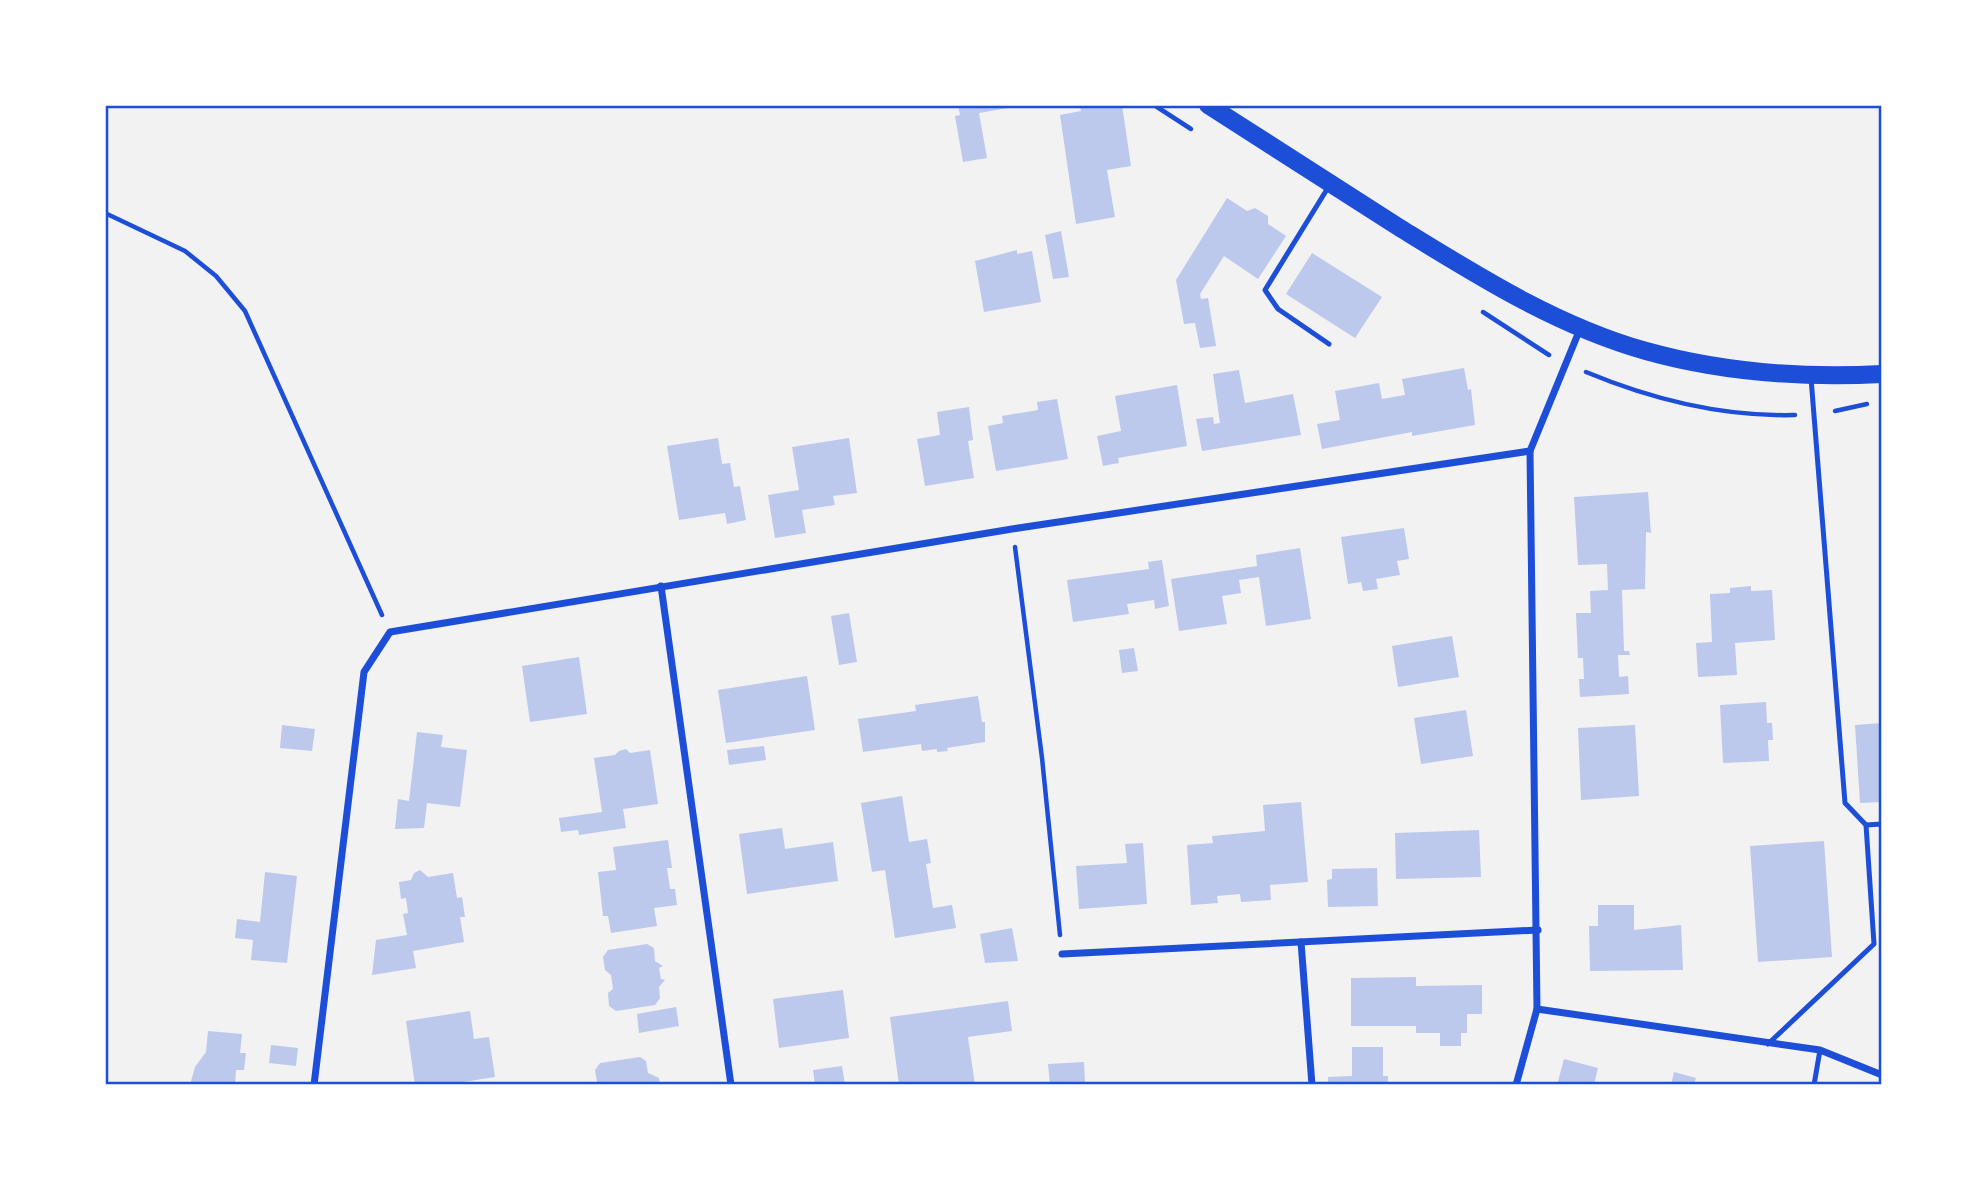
<svg xmlns="http://www.w3.org/2000/svg" width="1987" height="1190" viewBox="0 0 1987 1190" font-family="'Asap Condensed',sans-serif">
  <rect width="100%" height="100%" fill="#f2f2f2"/>
  <g fill="#bdc9ec">
    <polygon points="958,105 1020,105 1020,106 979,113 987,158 963,162 955,116 960,115"/>
    <polygon points="1080,105 1101,105 1101,108 1122,105 1131,166 1107,170 1115,217 1076,224 1060,115 1081,111"/>
    <polygon points="1227,198 1247,211 1255,208 1268,216 1268,224 1286,236 1258,279 1224,256 1200,294 1201,299 1208,298 1216,346 1200,348 1195,323 1184,324 1176,280"/>
    <polygon points="1061,231 1069,277 1053,279 1045,235"/>
    <polygon points="1017,250 1017,254 1032,251 1041,302 984,312 975,261"/>
    <polygon points="1312,253 1382,297 1355,338 1286,294"/>
    <polygon points="1464,368 1468,390 1471,389 1475,425 1412,436 1412,432 1322,449 1317,424 1340,420 1335,391 1379,383 1382,399 1405,395 1402,379"/>
    <polygon points="1239,370 1245,403 1293,394 1301,435 1202,451 1196,419 1213,417 1214,424 1220,423 1213,374"/>
    <polygon points="1177,385 1187,446 1118,458 1119,463 1103,466 1097,436 1121,431 1115,396"/>
    <polygon points="1057,399 1068,459 996,471 988,426 1003,423 1002,416 1038,410 1037,402"/>
    <polygon points="969,407 973,440 968,441 974,478 925,486 917,439 940,435 937,412"/>
    <polygon points="718,438 722,464 730,463 734,487 740,486 746,520 727,524 725,513 679,520 667,446"/>
    <polygon points="849,438 857,493 833,496 835,505 802,510 806,533 775,538 768,495 799,490 792,447"/>
    <polygon points="1648,492 1651,533 1646,532 1645,589 1622,590 1624,651 1629,651 1630,655 1618,655 1619,677 1628,676 1629,694 1580,697 1579,679 1584,679 1583,658 1578,658 1576,613 1591,613 1590,591 1608,590 1607,564 1578,565 1574,497"/>
    <polygon points="1404,528 1409,559 1397,561 1400,575 1376,579 1378,589 1363,591 1361,582 1348,584 1341,537"/>
    <polygon points="1300,548 1311,619 1266,626 1259,577 1239,580 1241,593 1222,596 1227,624 1179,631 1171,579 1257,566 1256,555"/>
    <polygon points="1162,560 1169,606 1155,609 1154,600 1127,604 1129,614 1073,622 1067,580 1149,569 1148,562"/>
    <polygon points="1751,586 1751,591 1772,590 1775,640 1735,643 1737,675 1698,677 1696,643 1712,642 1710,594 1730,593 1730,588"/>
    <polygon points="849,613 857,662 839,665 831,616"/>
    <polygon points="1452,636 1459,677 1398,687 1392,646"/>
    <polygon points="1134,648 1138,671 1122,673 1119,650"/>
    <polygon points="579,657 587,714 530,722 522,666"/>
    <polygon points="807,676 815,730 726,743 718,690"/>
    <polygon points="978,696 982,722 985,722 985,742 947,748 948,751 937,752 937,749 922,751 921,744 863,752 858,719 916,711 915,705"/>
    <polygon points="1766,702 1767,723 1772,723 1773,740 1768,740 1769,761 1723,763 1720,705"/>
    <polygon points="1466,710 1473,756 1421,764 1414,718"/>
    <polygon points="1882,723 1882,802 1860,803 1855,725"/>
    <polygon points="282,725 315,729 312,751 280,748"/>
    <polygon points="1635,725 1639,796 1581,800 1578,728"/>
    <polygon points="417,732 443,735 441,747 467,750 460,807 427,803 424,828 395,829 398,799 409,801"/>
    <polygon points="764,746 766,760 729,765 727,750"/>
    <polygon points="626,749 630,753 650,750 658,804 623,809 626,828 579,835 578,830 561,832 559,818 602,812 594,758 615,755 619,751"/>
    <polygon points="902,796 909,842 927,839 931,863 926,864 933,908 952,905 956,928 895,938 885,870 872,872 861,803"/>
    <polygon points="1301,802 1308,882 1270,885 1271,900 1241,902 1240,894 1217,896 1218,903 1191,905 1187,845 1213,843 1212,836 1265,831 1263,805"/>
    <polygon points="782,828 785,849 833,842 838,881 747,894 739,834"/>
    <polygon points="1479,830 1481,877 1396,879 1395,833"/>
    <polygon points="668,840 672,868 667,868 670,889 675,889 677,905 654,908 657,926 611,933 608,916 603,916 598,872 616,870 613,847"/>
    <polygon points="1824,841 1832,957 1758,962 1750,846"/>
    <polygon points="1143,843 1147,904 1079,909 1076,866 1127,863 1125,844"/>
    <polygon points="1377,868 1378,906 1328,907 1327,880 1332,879 1332,869"/>
    <polygon points="420,870 428,877 453,873 457,898 462,897 465,917 460,917 464,942 413,951 416,968 372,975 376,940 407,935 403,914 408,913 406,898 401,899 399,882 411,880 414,873"/>
    <polygon points="265,872 297,876 287,963 251,960 253,940 235,938 237,919 260,922"/>
    <polygon points="1598,905 1634,905 1634,930 1681,925 1683,970 1590,971 1589,926 1598,926"/>
    <polygon points="1012,928 1018,961 985,963 980,934"/>
    <polygon points="647,944 654,948 655,961 663,966 659,968 661,979 665,980 659,987 660,998 655,1005 616,1011 609,1006 608,993 613,989 611,975 605,970 603,957 608,950"/>
    <polygon points="1416,977 1416,986 1482,985 1482,1014 1467,1014 1467,1033 1461,1033 1461,1046 1440,1046 1440,1033 1416,1033 1416,1026 1351,1026 1351,978"/>
    <polygon points="843,990 849,1038 779,1048 773,999"/>
    <polygon points="1008,1001 1012,1031 968,1037 975,1085 899,1085 890,1017"/>
    <polygon points="676,1007 679,1026 639,1033 637,1014"/>
    <polygon points="470,1011 474,1039 489,1037 495,1077 444,1085 415,1085 406,1021"/>
    <polygon points="208,1031 242,1034 240,1053 246,1053 244,1070 236,1070 235,1085 190,1085 195,1067 206,1052"/>
    <polygon points="271,1045 298,1048 296,1066 269,1063"/>
    <polygon points="1352,1047 1383,1047 1383,1076 1388,1076 1388,1085 1328,1085 1328,1077 1352,1076"/>
    <polygon points="640,1057 646,1061 648,1073 659,1078 660,1085 590,1085 597,1082 595,1070 600,1063"/>
    <polygon points="1564,1059 1598,1068 1594,1085 1557,1085"/>
    <polygon points="1084,1062 1085,1082 1094,1082 1094,1085 1050,1085 1048,1064"/>
    <polygon points="842,1066 845,1085 815,1085 813,1070"/>
    <polygon points="1674,1072 1696,1078 1694,1085 1671,1085"/>
  </g>
  <g fill="none" stroke-linecap="round" stroke-linejoin="round">
    <g stroke="#1d4ed8" stroke-width="4.5">
      <polyline points="1154,105 1191,129"/>
      <polyline points="105,213 185,251 216,276 245,311 382,615"/>
      <polyline points="1483,312 1549,355"/>
      <path d="M 1586,372 C 1651,399 1724,417 1795,415"/>
      <polyline points="1835,411 1867,404"/>
      <polyline points="1015,547 1042,758 1060,935"/>
    </g>
    <g stroke="#1d4ed8" stroke-width="5">
      <polyline points="1329,186 1265,290 1278,309 1329,344"/>
      <polyline points="1866,825 1882,824"/>
      <polyline points="1768,1044 1874,944 1866,825 1845,803 1811,378"/>
      <polyline points="1814,1085 1820,1050"/>
    </g>
    <g stroke="#1d4ed8" stroke-width="7">
      <polyline points="661,586 731,1085"/>
      <polyline points="1301,942 1312,1085"/>
      <polyline points="1062,954 1538,930"/>
      <polyline points="1537,1009 1820,1050 1882,1075"/>
      <polyline points="314,1085 364,672 390,632 1012,529 1530,451"/>
      <polyline points="1516,1085 1537,1009 1530,451 1580,329"/>
    </g>
    <path stroke="#1d4ed8" stroke-width="18" d="M 1208,105 C 1272,146 1336,187 1400,228 C 1478,276 1557,326 1646,351 C 1721,372 1804,378 1882,374"/>
  </g>
  <rect width="1987" height="1190" fill="none" stroke="#ffffff" stroke-width="214"/>
  <rect x="107" y="107" width="1773" height="976" fill="none" stroke="#1d4ed8" stroke-width="2.5"/>
</svg>
